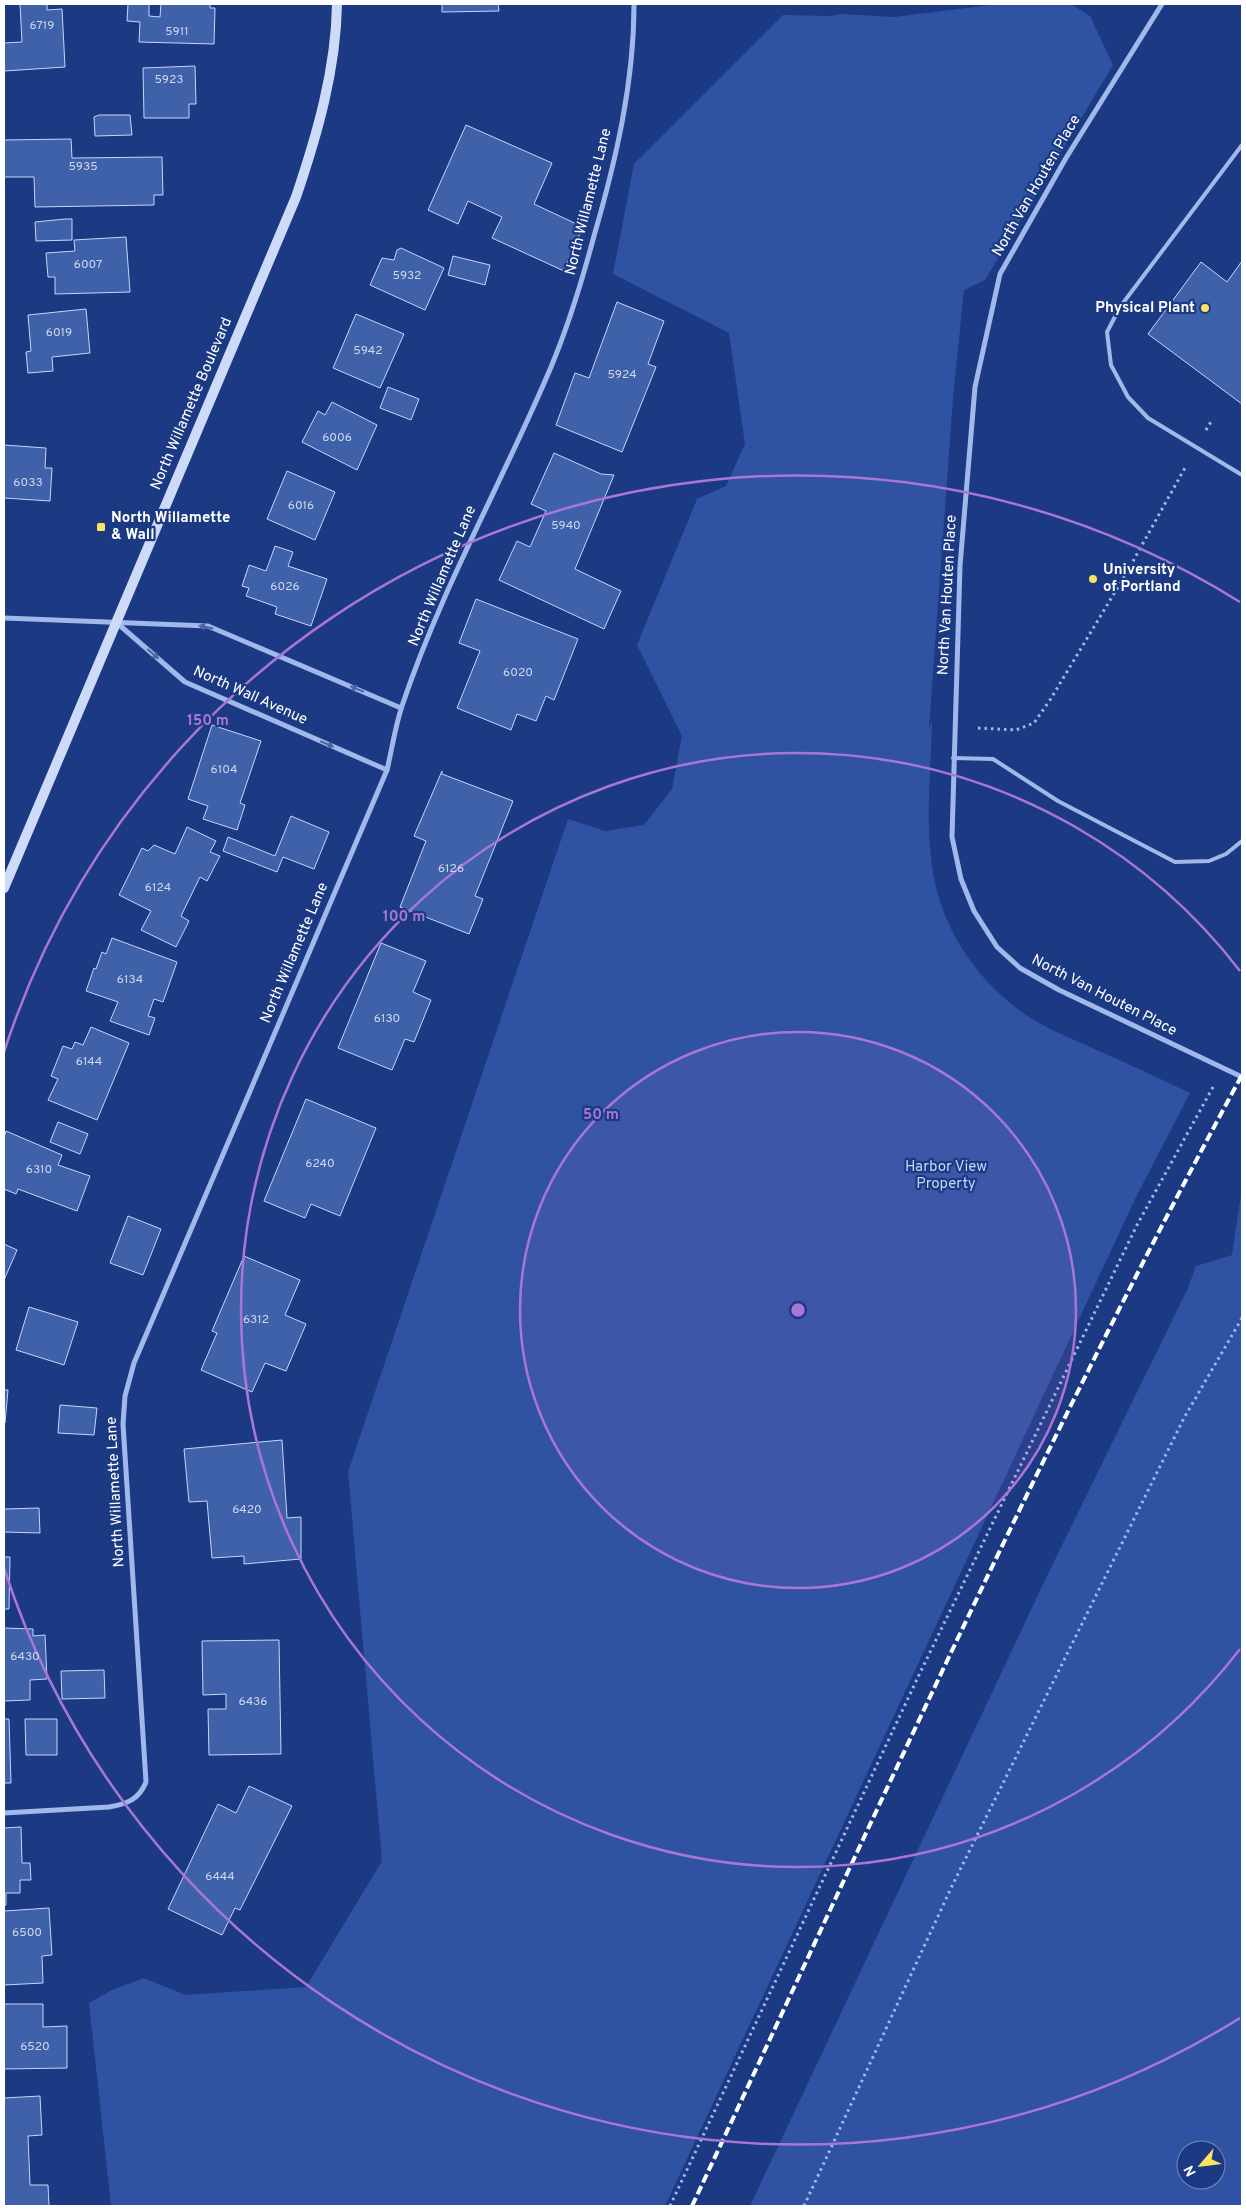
<svg xmlns="http://www.w3.org/2000/svg" width="1246" height="2210" viewBox="0 0 1246 2210" font-family="Overpass,sans-serif">
  <rect width="100%" height="100%" fill="#1c3a83"/>
  <g fill="#2f52a2" fill-rule="evenodd">
    <path d="M 999,4 L 1071,4 L 1090,16 L 1113,65 L 985,280 L 964,290 L 953,398 L 929,728 L 932,722 C 931,767 926,814 931,858 C 937,923 975,981 1029,1017 C 1048,1029 1070,1038 1090,1047 C 1124,1062 1157,1077 1190,1093 L 1136,1197 L 665,2206 L 111,2206 L 89,2003 L 112,1990 L 144,1978 L 185,1995 L 306,1987 L 382,1861 L 348,1472 L 568,819 L 605,831 L 644,825 L 672,789 L 682,736 L 637,645 L 697,499 L 726,486 L 745,444 L 729,333 L 613,274 L 634,164 L 783,15 L 830,16 L 843,14 L 894,17 Z"/>
    <path d="M 1242,1188 L 1242,2206 L 750,2206 L 1046,1578 L 1188,1288 L 1196,1266 L 1232,1255 ZM 1186,2150 L 1216,2150 L 1216,2180 L 1186,2180 Z"/>
  </g>
  <g fill="#3f61aa" stroke="#c6d6f8">
    <polygon points="20,4 47,4 47,10 62,9 65,67 4,71 4,43 22,42"/>
    <polygon points="128,4 149,4 149,16 160,17 161,4 210,4 210,8 215,8 214,44 139,42 140,22 127,21"/>
    <polygon points="442,4 498,4 499,11 442,12"/>
    <polygon points="195,66 196,104 189,104 189,118 144,118 143,68"/>
    <polygon points="99,115 130,115 132,135 95,136 94,117"/>
    <polygon points="466,125 552,163 534,204 583,227 564,271 492,238 502,217 468,201 458,224 428,210"/>
    <polygon points="71,139 72,158 162,157 163,195 154,195 154,205 35,207 34,177 4,177 4,140"/>
    <polygon points="65,219 72,219 72,240 36,241 35,222"/>
    <polygon points="126,237 130,292 55,294 55,277 48,277 46,253 75,251 74,240"/>
    <polygon points="401,248 444,268 425,310 370,285 382,258 394,260 397,250"/>
    <polygon points="453,256 490,265 485,285 448,275"/>
    <polygon points="1242,261 1242,404 1148,334 1201,262 1227,282"/>
    <polygon points="617,302 664,321 648,364 656,367 622,452 556,425 575,373 589,378"/>
    <polygon points="86,309 90,353 52,357 53,371 28,373 26,352 31,351 28,315"/>
    <polygon points="356,314 404,334 380,388 333,368"/>
    <polygon points="388,387 419,399 411,420 380,408"/>
    <polygon points="332,402 377,425 357,470 302,442 318,411 325,415"/>
    <polygon points="4,445 46,448 45,468 52,468 50,501 4,498"/>
    <polygon points="554,453 601,474 614,475 575,569 621,591 604,629 499,580 517,541 530,547 546,511 531,504"/>
    <polygon points="287,471 335,492 315,540 267,519"/>
    <polygon points="275,546 293,552 288,566 327,579 311,626 275,614 277,607 246,596 249,588 242,586 249,565 266,571"/>
    <polygon points="476,599 578,639 554,700 546,696 536,721 517,714 511,730 457,708 480,651 459,643"/>
    <polygon points="212,725 261,741 240,803 245,805 237,830 203,819 208,806 188,799"/>
    <polygon points="442,771 442,774 513,801 475,896 483,899 469,934 400,907 426,841 414,836"/>
    <polygon points="291,816 329,832 314,869 283,857 277,872 223,851 228,837 275,856"/>
    <polygon points="187,827 216,841 210,852 220,856 207,881 200,877 181,916 189,921 176,947 141,930 151,911 119,895 142,848 148,851 154,845 175,854"/>
    <polygon points="112,938 177,962 163,1002 154,999 148,1016 155,1018 149,1035 110,1021 118,1002 86,991 94,968 96,969 102,952 106,954"/>
    <polygon points="381,943 426,961 413,992 431,1000 414,1042 405,1039 392,1070 338,1048"/>
    <polygon points="91,1027 129,1043 97,1120 48,1100 58,1079 51,1076 63,1046 72,1049 75,1042 83,1045"/>
    <polygon points="306,1099 376,1128 340,1216 311,1204 305,1218 264,1201"/>
    <polygon points="58,1122 88,1134 80,1154 50,1142"/>
    <polygon points="6,1131 62,1155 58,1165 90,1176 77,1211 18,1189 16,1194 4,1189 4,1137"/>
    <polygon points="128,1216 161,1229 143,1275 110,1263"/>
    <polygon points="4,1244 17,1250 4,1280"/>
    <polygon points="244,1256 300,1280 285,1315 306,1324 286,1371 265,1363 252,1392 201,1370 217,1333 212,1331"/>
    <polygon points="29,1307 78,1322 64,1365 16,1350"/>
    <polygon points="4,1390 8,1390 5,1423 4,1422"/>
    <polygon points="60,1405 97,1408 94,1435 58,1433"/>
    <polygon points="282,1440 287,1518 301,1517 301,1559 244,1564 244,1556 212,1558 207,1501 189,1502 184,1449"/>
    <polygon points="39,1508 40,1533 4,1532 4,1509"/>
    <polygon points="4,1557 10,1557 9,1609 4,1609"/>
    <polygon points="4,1628 33,1629 33,1636 45,1635 47,1679 30,1680 30,1700 4,1701"/>
    <polygon points="279,1640 281,1754 209,1755 208,1709 226,1709 226,1694 203,1695 202,1641"/>
    <polygon points="104,1670 105,1698 62,1699 61,1671"/>
    <polygon points="4,1719 9,1719 11,1783 4,1783"/>
    <polygon points="25,1719 57,1719 57,1755 26,1755"/>
    <polygon points="249,1786 292,1806 240,1910 235,1908 222,1935 168,1909 218,1804 236,1813"/>
    <polygon points="21,1827 22,1863 30,1863 31,1880 20,1880 20,1893 6,1893 6,1905 4,1905 4,1828"/>
    <polygon points="49,1908 52,1955 42,1956 43,1983 4,1985 4,1911"/>
    <polygon points="4,2004 43,2004 43,2027 67,2026 67,2068 4,2069"/>
    <polygon points="40,2096 42,2135 28,2136 30,2185 48,2185 49,2206 4,2206 4,2098"/>
  </g>
  <g fill="none" stroke-linecap="round" stroke-linejoin="round">
    <g stroke="#a1b8eb" stroke-width="3" stroke-dasharray="2.5 4" stroke-linecap="butt">
      <polyline points="1206,430 1212,420"/>
      <polyline points="978,728 1016,730 1034,723 1050,700 1127,572 1186,466"/>
      <polyline points="670,2206 919,1675 1137,1225 1213,1087"/>
      <polyline points="804,2206 952,1886 1184,1418 1242,1318"/>
    </g>
    <g stroke="#a1b8eb" stroke-width="4">
      <polyline points="1242,145 1120,307 1107,332 1111,365 1128,397 1148,418 1242,475"/>
      <polyline points="953,758 993,759 1058,801 1175,862 1209,861 1226,854 1242,841"/>
    </g>
    <g stroke="#a1b8eb" stroke-width="5">
      <polyline points="1162,4 1066,158 1000,274 975,387 960,566 952,837 961,879 974,911 997,947 1020,968 1059,990 1242,1077"/>
      <polyline points="4,618 208,626 401,708"/>
      <polyline points="117,623 185,682 387,770"/>
      <path d="M 4,1813 L 109,1807 C 126,1804 139,1800 146,1782 L 123,1424 L 125,1396 L 134,1363 L 387,770 C 392,749 395,727 402,706 C 441,589 503,481 551,367 C 569,324 582,281 594,236 C 616,160 634,83 634,4"/>
    </g>
    <path stroke="#cddaf8" stroke-width="10" d="M 4,888 L 296,197 C 317,135 336,70 337,4"/>
    <path stroke="#fff" stroke-width="4" stroke-dasharray="9 4" stroke-linecap="butt" d="M 692,2206 C 870,1827 1042,1443 1242,1075"/>
  </g>
  <defs><path id="oneway-solid" d="M-6-.8H1V-3.2L6.5 0L1 3.2V.8H-6Z" transform="scale(1.25)"/></defs>
  <g fill="#4b66a7">
    <use href="#oneway-solid" transform="translate(206 627) rotate(-169)"/>
    <use href="#oneway-solid" transform="translate(153 654) rotate(41)"/>
    <use href="#oneway-solid" transform="translate(357 689) rotate(-157)"/>
    <use href="#oneway-solid" transform="translate(327 744) rotate(23)"/>
  </g>
  <circle cx="798" cy="1310" r="278" fill="#a976d5" fill-opacity=".12"/>
  <g fill="none" stroke="#a976d5" stroke-width="2.5">
    <circle cx="798" cy="1310" r="278"/>
    <path d="M1240 1649A557 557 0 1 1 1240 971"/>
    <path d="M1240 2018A835 835 0 0 1 4 1568M4 1052A835 835 0 0 1 1240 602"/>
  </g>
  <g fill="#fce45e" stroke="#1c3a83" stroke-width="2">
    <circle cx="1205" cy="308" r="5"/>
    <rect x="96" y="522" width="10" height="10" rx="2.5"/>
    <circle cx="1093" cy="579" r="5"/>
  </g>
  <g text-anchor="middle" dominant-baseline="central" stroke-width="4.5" stroke-linejoin="round" paint-order="stroke">
    <g font-size="12" fill="#cfd8ea">
      <text x="42" y="26">6719</text>
      <text x="177" y="32">5911</text>
      <text x="169" y="80">5923</text>
      <text x="83" y="167">5935</text>
      <text x="88" y="265">6007</text>
      <text x="407" y="276">5932</text>
      <text x="59" y="333">6019</text>
      <text x="368" y="351">5942</text>
      <text x="622" y="375">5924</text>
      <text x="337" y="438">6006</text>
      <text x="28" y="483">6033</text>
      <text x="301" y="506">6016</text>
      <text x="566" y="526">5940</text>
      <text x="285" y="587">6026</text>
      <text x="518" y="673">6020</text>
      <text x="224" y="770">6104</text>
      <text x="451" y="869">6126</text>
      <text x="158" y="888">6124</text>
      <text x="130" y="980">6134</text>
      <text x="387" y="1019">6130</text>
      <text x="89" y="1062">6144</text>
      <text x="320" y="1164">6240</text>
      <text x="39" y="1170">6310</text>
      <text x="256" y="1320">6312</text>
      <text x="247" y="1510">6420</text>
      <text x="25" y="1657">6430</text>
      <text x="253" y="1702">6436</text>
      <text x="220" y="1877">6444</text>
      <text x="27" y="1933">6500</text>
      <text x="35" y="2047">6520</text>
    </g>
    <g font-size="15" fill="#fff" stroke="#1c3a83">
      <text transform="translate(1037 186) rotate(-60)">North Van Houten Place</text>
      <text transform="translate(589 202) rotate(-76)">North Willamette Lane</text>
      <text transform="translate(192 404) rotate(-67)">North Willamette Boulevard</text>
      <text transform="translate(443 576) rotate(-67)">North Willamette Lane</text>
      <text transform="translate(948 595) rotate(-87)">North Van Houten Place</text>
      <text transform="translate(250 696) rotate(24)">North Wall Avenue</text>
      <text transform="translate(295 953) rotate(-67)">North Willamette Lane</text>
      <text transform="translate(1104 996) rotate(27)">North Van Houten Place</text>
      <text transform="translate(116 1492) rotate(-93)">North Willamette Lane</text>
    </g>
    <g font-size="15" font-weight="bold" fill="#fff" stroke="#1c3a83" text-anchor="start">
      <text x="1195" y="308" text-anchor="end">Physical Plant</text>
      <text x="111" y="518">North Willamette<tspan x="111" dy="17">&amp; Wall</tspan></text>
      <text x="1103" y="570">University<tspan x="1103" dy="17">of Portland</tspan></text>
    </g>
    <g font-size="15" fill="#c6d6f8" stroke="#1c3a83">
      <text x="946" y="1167">Harbor View<tspan x="946" dy="17">Property</tspan></text>
    </g>
  </g>
  <circle cx="798" cy="1310" r="8" fill="#a976d5" stroke="#1c3a83" stroke-width="2.5"/>
  <g font-size="15" text-anchor="middle" font-weight="bold" fill="#a976d5" stroke="#1c3a83" stroke-width="4.5" stroke-linejoin="round" paint-order="stroke">
    <text x="208" y="725">150 m</text>
    <text x="404" y="921">100 m</text>
    <text x="601" y="1119">50 m</text>
  </g>
  <rect width="1246" height="2210" fill="none" stroke="#ffffff" stroke-width="10"/>
  <g transform="translate(1201 2165) rotate(242)"><circle r="24" fill="#1c3a83" stroke="#7789b5"/>
  <path d="M0-4L9 19L0 12L-9 19Z" fill="#fce45e"/>
  <text y="-8" font-size="14" font-weight="bold" text-anchor="middle" fill="#ffffff">N</text>
  </g>
</svg>
